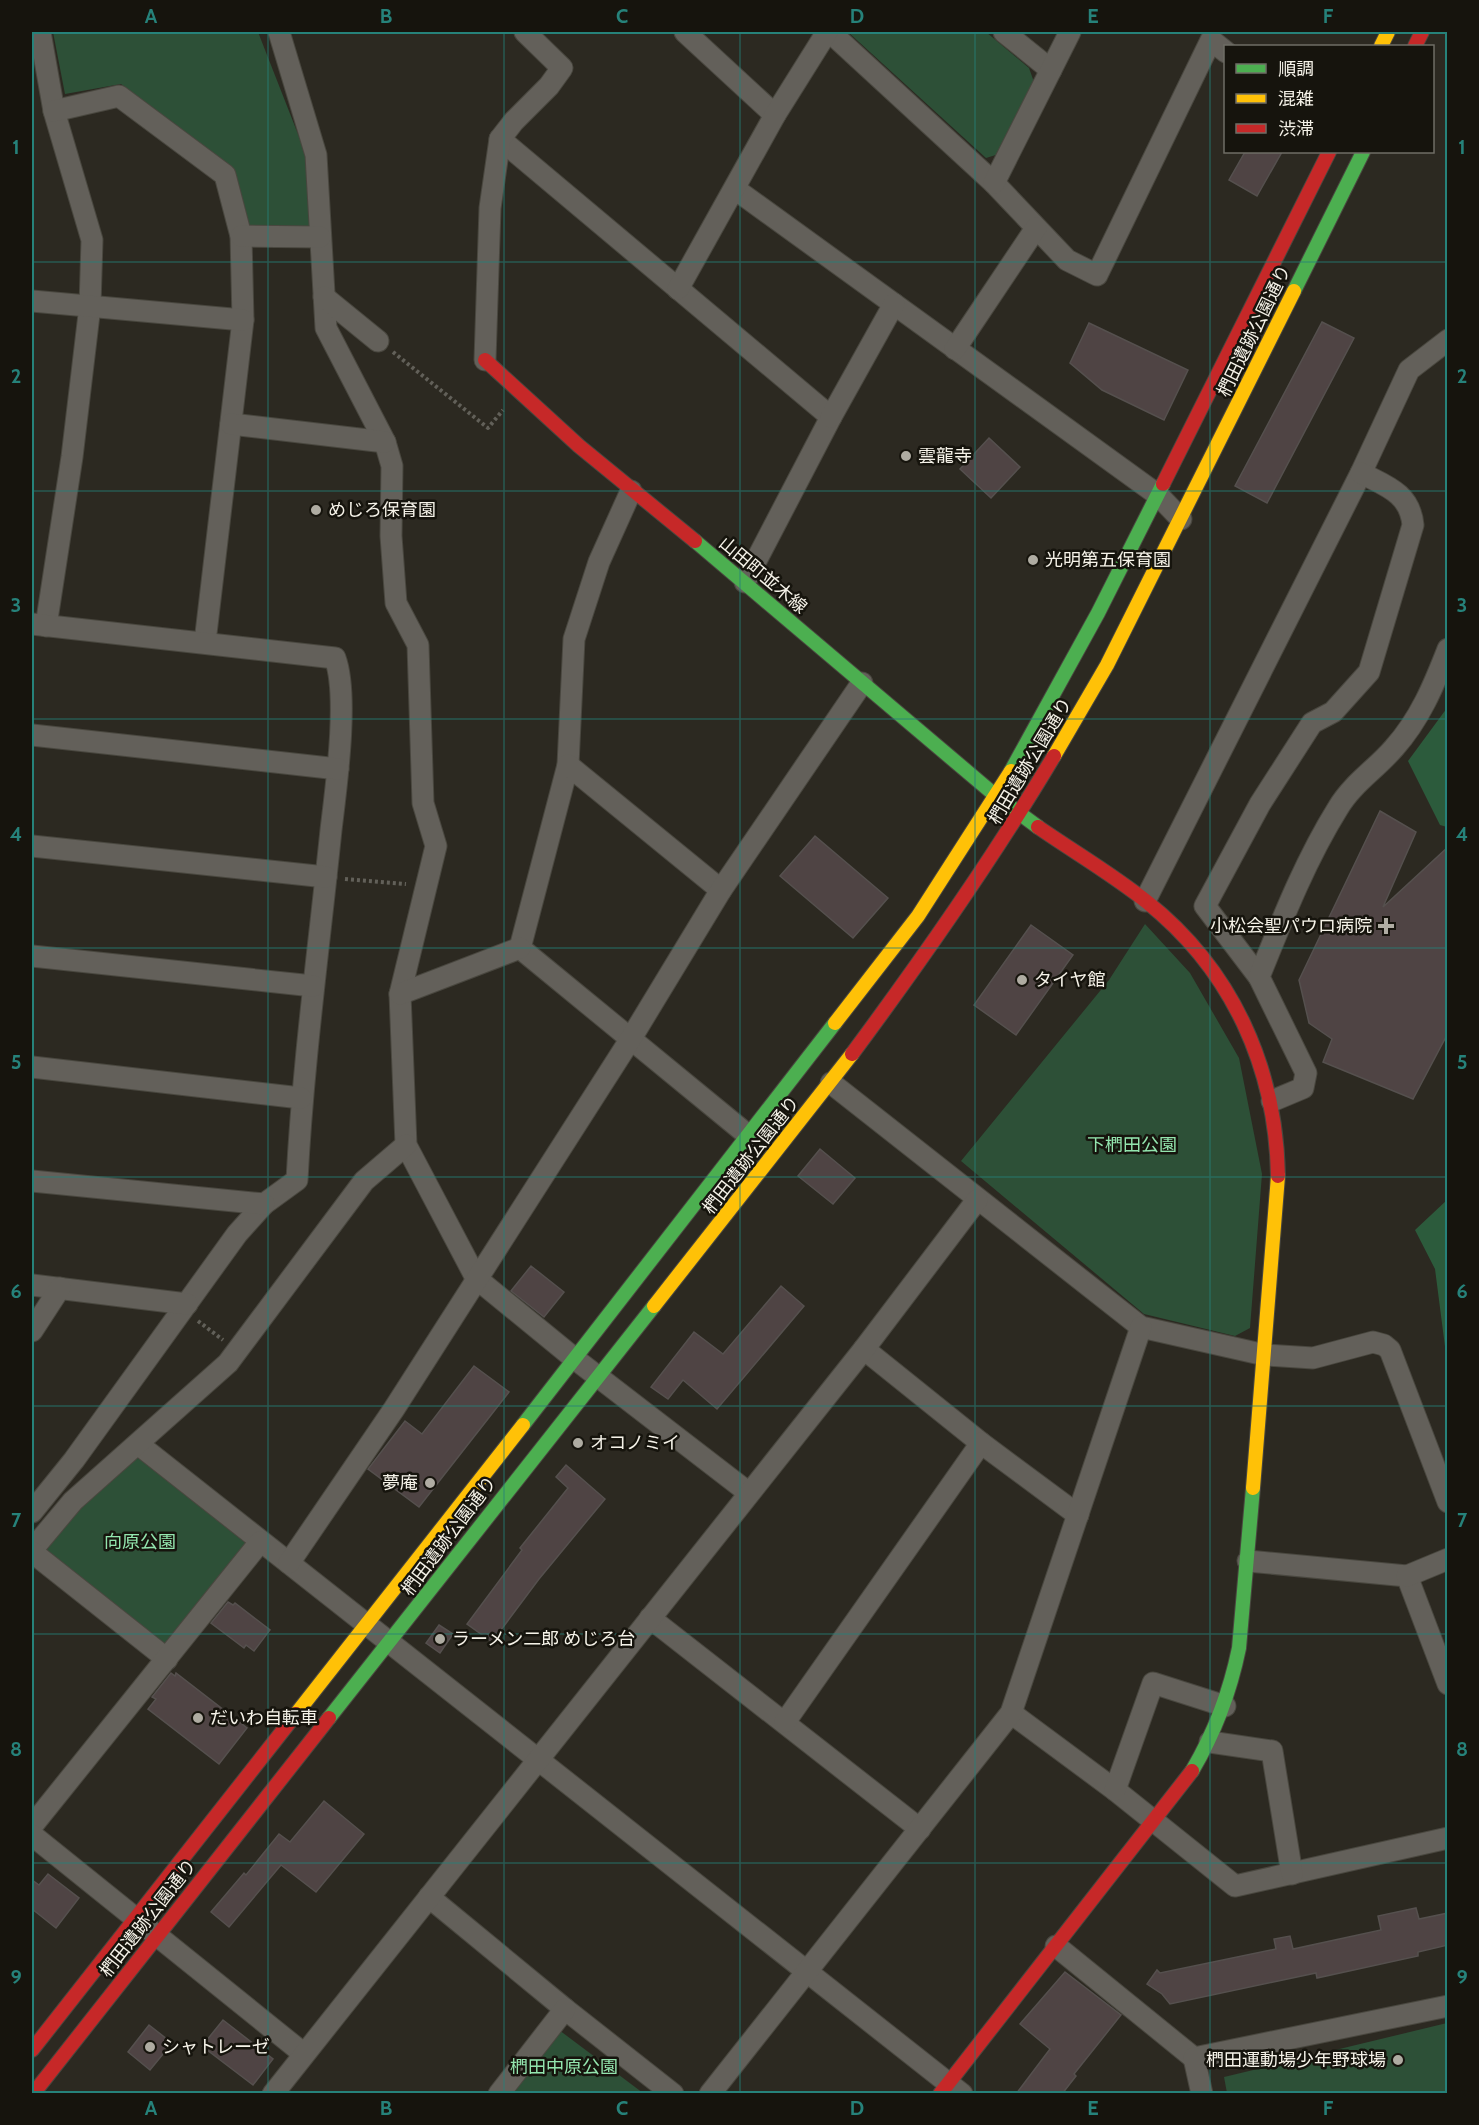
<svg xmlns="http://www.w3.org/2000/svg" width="1479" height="2125" viewBox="0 0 1479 2125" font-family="Cabin,'Noto Sans JP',sans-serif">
  <rect width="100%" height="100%" fill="#2c2921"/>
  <g fill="#2d5037">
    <polygon points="53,32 258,32 305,152 312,230 246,229 231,170 121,84 65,94"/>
    <polygon points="848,32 986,32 1029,68 1034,82 999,154 986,158"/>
    <polygon points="1145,924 1190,973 1239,1058 1262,1174 1250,1328 1235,1336 1144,1314 961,1161 1109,980"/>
    <polygon points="138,1444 260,1542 167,1659 32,1550"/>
    <polygon points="1447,2023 1447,2093 1227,2093 1224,2077"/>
    <polygon points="559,2030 643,2093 511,2094"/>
  </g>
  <g fill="#2c5b3c">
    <polygon points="1447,708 1448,827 1447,827 1440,825 1408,761"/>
    <polygon points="1447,1200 1447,1362 1435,1269 1415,1230"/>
  </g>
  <g fill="#4f4444" stroke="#55504e" stroke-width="1.5">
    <polygon points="1245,152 1282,152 1257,196 1229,180"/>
    <polygon points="1322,322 1354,338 1267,503 1235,486"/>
    <polygon points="1089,323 1188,370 1164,420 1102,390 1070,363"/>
    <polygon points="989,438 1020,467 991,498 960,469"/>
    <polygon points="1380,811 1416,832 1383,907 1448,847 1448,1033 1413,1099 1323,1062 1332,1039 1309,1023 1299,980"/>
    <polygon points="815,836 888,898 853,938 780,876"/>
    <polygon points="1031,925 1073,955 1016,1035 974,1005"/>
    <polygon points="820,1149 855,1178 833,1204 798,1176"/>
    <polygon points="531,1266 564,1292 544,1317 511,1291"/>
    <polygon points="781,1286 804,1306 717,1409 683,1380 668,1399 651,1387 694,1332 723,1354"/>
    <polygon points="474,1366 509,1392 419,1507 368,1469 405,1421 422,1434"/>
    <polygon points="566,1465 605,1499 539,1579 492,1642 467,1624 522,1550 520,1548 568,1488 556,1477"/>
    <polygon points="228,1602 233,1605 235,1603 270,1630 254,1651 246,1645 244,1648 211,1623"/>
    <polygon points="439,1625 453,1634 440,1653 426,1643"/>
    <polygon points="171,1673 175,1676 176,1673 247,1728 219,1764 148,1709 156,1699 152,1697"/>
    <polygon points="324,1801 364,1834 316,1892 281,1865 229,1927 211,1912 244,1873 246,1875 279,1834 290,1842"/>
    <polygon points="48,1874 79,1898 56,1928 32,1909 32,1880 39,1885"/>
    <polygon points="1416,1908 1419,1919 1448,1913 1448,1945 1418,1952 1418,1956 1317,1978 1316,1973 1170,2004 1162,1994 1147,1984 1157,1970 1160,1973 1276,1949 1274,1939 1290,1936 1293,1949 1381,1930 1378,1916"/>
    <polygon points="1065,1972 1121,2015 1074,2074 1076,2076 1062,2094 1016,2094 1050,2049 1020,2024"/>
    <polygon points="223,2020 273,2059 253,2085 202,2046"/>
    <polygon points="149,2025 172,2043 150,2070 128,2052"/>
  </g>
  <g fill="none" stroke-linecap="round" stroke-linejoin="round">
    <defs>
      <g id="street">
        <polyline points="40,32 54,111 92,240 90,306 72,457 46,626"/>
        <polyline points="279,32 316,155 326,328 385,442 392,466 391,536 396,603 418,645 423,803 436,846 400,994 406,1145 476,1278 575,1359 749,1493"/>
        <polyline points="685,32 775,115"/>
        <polyline points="830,32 994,183 1067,260 1097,275 1211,40 1226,52"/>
        <polyline points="1004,32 1051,70"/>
        <polyline points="54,111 119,96 225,175 241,236 243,320 205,642"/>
        <polyline points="500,139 831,417 745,582"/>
        <polyline points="994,183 1070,32"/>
        <polyline points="735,189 1158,495 1181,519"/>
        <polyline points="241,236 320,237"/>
        <polyline points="678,289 775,115 827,32"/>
        <polyline points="324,297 378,341"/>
        <polyline points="32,301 243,320"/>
        <polyline points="955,349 1036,228"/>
        <polyline points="485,360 490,208 500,139 514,121 549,86 562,68 525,32"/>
        <polyline points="831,417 894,304"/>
        <polyline points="231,424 385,442"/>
        <polyline points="631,491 599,562 574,639 568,765 520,948 749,1136"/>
        <path d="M 32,624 L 335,658 C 349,696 336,788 331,830 C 319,947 303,1063 297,1180 L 264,1204 L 237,1234 L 74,1460 L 32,1512"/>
        <polyline points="32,735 338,769"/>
        <polyline points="568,765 721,890"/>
        <polyline points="32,846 326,877"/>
        <polyline points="1145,901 1361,473 1409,370 1448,340"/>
        <polyline points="32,956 313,986"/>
        <path d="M 1259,977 L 1205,906 L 1260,804 L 1312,723 L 1333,712 L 1369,672 L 1413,525 C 1410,493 1386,486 1361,473"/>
        <polyline points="400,994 520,948"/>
        <polyline points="32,1067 301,1098"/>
        <polyline points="831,1083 1141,1327 1265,1355 1313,1358 1373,1342 1384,1345 1390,1350 1448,1502"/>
        <path d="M 1272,1101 L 1303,1088 L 1306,1073 L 1259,977 C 1282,920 1305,861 1338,808 C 1352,784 1376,769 1394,748 C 1420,719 1434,685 1448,649"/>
        <polyline points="32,1181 264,1204"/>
        <polyline points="32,1285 187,1304"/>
        <polyline points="32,1331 60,1288"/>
        <polyline points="864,1349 981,1443 1078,1515"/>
        <polyline points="138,1444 962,2094"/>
        <polyline points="32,1550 73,1501 228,1363 364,1181 406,1145"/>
        <polyline points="32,1552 167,1659"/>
        <polyline points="1248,1561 1407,1576 1448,1684"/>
        <polyline points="289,1563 394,1409 630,1040 721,890 862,683"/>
        <polyline points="1407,1576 1448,1559"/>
        <polyline points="650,1618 920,1829"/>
        <polyline points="1011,1713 1115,1790 1235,1886 1448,1838"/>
        <polyline points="785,1722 981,1443"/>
        <polyline points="1210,1742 1272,1751 1292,1874"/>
        <polyline points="1115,1790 1153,1683 1225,1706"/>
        <polyline points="32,1826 260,1542"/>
        <polyline points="32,1835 304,2054"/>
        <polyline points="429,1897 565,2009 673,2094"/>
        <polyline points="1056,1946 1194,2058 1448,2006"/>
        <polyline points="1194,2058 1202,2094"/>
        <polyline points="273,2094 864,1349 977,1200"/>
        <polyline points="499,2094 565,2009"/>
        <polyline points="710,2094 1011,1713 1141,1327"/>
      </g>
      <g id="fast">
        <polyline points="1294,291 1363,152"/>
        <polyline points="695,541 996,796 1038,827"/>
        <polyline points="1011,771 1098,613 1163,484"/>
        <polyline points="523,1425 835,1023"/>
        <polyline points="329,1718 654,1306"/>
        <path d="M 1192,1771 C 1215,1732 1230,1692 1239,1648 L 1253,1488"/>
      </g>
      <g id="slow">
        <polyline points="1381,46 1388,32"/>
        <polyline points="1054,756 1107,665 1294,291"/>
        <polyline points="835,1023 918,916 1011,771"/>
        <polyline points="654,1306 852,1054"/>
        <polyline points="1253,1488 1278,1176"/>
        <polyline points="296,1714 523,1425"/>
      </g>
      <g id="jam">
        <polyline points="1415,46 1422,32"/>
        <polyline points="485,360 579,446 695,541"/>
        <polyline points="1163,484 1329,152"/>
        <path d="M 1038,827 C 1074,852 1112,874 1147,902 C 1232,970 1276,1067 1278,1176"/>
        <path d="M 852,1054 C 924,957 992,860 1054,756"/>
        <polyline points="32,2050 296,1714"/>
        <polyline points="33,2094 329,1718"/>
        <polyline points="940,2094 1192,1771"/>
      </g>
    </defs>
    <use href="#street" stroke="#49473f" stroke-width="23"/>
    <use href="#fast" stroke="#49473f" stroke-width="16"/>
    <use href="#slow" stroke="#49473f" stroke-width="16"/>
    <use href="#jam" stroke="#49473f" stroke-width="16"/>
    <g stroke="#626059" stroke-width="4" stroke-dasharray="3 3" stroke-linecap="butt">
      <polyline points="393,352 488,428 503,410"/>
      <polyline points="345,879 406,884"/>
      <polyline points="198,1321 223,1340"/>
    </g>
    <use href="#street" stroke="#63605a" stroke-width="21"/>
    <use href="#fast" stroke="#4caf50" stroke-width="14"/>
    <use href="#slow" stroke="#ffc107" stroke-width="14"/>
    <use href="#jam" stroke="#c62828" stroke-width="14"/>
  </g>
  <path fill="none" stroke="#26827a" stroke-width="1.5" stroke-opacity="0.55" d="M 268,32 L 268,2094M 504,32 L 504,2094M 740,32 L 740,2094M 975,32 L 975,2094M 1210,32 L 1210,2094M 32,262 L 1448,262M 32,491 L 1448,491M 32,719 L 1448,719M 32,948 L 1448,948M 32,1177 L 1448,1177M 32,1406 L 1448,1406M 32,1634 L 1448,1634M 32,1863 L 1448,1863"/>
  <g fill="#afaca2" stroke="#16140d" stroke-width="2">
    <circle cx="906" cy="456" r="6"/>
    <circle cx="316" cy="510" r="6"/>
    <circle cx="1033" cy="560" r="6"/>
    <path d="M1383 917h6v6h6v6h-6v6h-6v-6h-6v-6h6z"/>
    <circle cx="1022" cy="980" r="6"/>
    <circle cx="578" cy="1443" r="6"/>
    <circle cx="430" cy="1483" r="6"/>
    <circle cx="440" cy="1639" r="6"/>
    <circle cx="198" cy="1718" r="6"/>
    <circle cx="150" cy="2047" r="6"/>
    <circle cx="1398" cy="2060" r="6"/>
  </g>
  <g text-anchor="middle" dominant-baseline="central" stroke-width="5" stroke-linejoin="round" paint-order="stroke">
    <g font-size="18" fill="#f5f2e8" stroke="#16140d">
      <text transform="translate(1254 331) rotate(-64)">椚田遺跡公園通り</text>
      <text transform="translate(763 575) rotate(40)">山田町並木線</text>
      <text transform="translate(1030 761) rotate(-59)">椚田遺跡公園通り</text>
      <text transform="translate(751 1155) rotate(-52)">椚田遺跡公園通り</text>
      <text transform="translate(449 1536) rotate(-53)">椚田遺跡公園通り</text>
      <text transform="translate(148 1918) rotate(-52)">椚田遺跡公園通り</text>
    </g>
    <g font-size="18" fill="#f5f2e8" stroke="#16140d" text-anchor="start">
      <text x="918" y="456">雲龍寺</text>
      <text x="328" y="510">めじろ保育園</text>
      <text x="1045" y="560">光明第五保育園</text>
      <text x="1372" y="926" text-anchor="end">小松会聖パウロ病院</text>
      <text x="1034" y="980">タイヤ館</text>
      <text x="590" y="1443">オコノミイ</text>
      <text x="418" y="1483" text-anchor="end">夢庵</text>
      <text x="452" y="1639">ラーメン二郎 めじろ台</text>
      <text x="210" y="1718">だいわ自転車</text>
      <text x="162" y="2047">シャトレーゼ</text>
      <text x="1386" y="2060" text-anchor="end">椚田運動場少年野球場</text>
    </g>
    <g font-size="18" fill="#93e5ae" stroke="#16140d">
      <text x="1132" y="1145">下椚田公園</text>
      <text x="140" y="1542">向原公園</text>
      <text x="564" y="2067">椚田中原公園</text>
    </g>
  </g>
  <rect width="1479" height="2125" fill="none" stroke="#16140d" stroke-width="66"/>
  <rect x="1224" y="45" width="210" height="108" fill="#16140d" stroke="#6f6d65" stroke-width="1.5"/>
  <rect x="1236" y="64" width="30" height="9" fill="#4caf50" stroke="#6f6d65" stroke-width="1.5"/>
  <text x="1278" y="75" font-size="18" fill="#f5f2e8">順調</text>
  <rect x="1236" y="94" width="30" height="9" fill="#ffc107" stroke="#6f6d65" stroke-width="1.5"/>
  <text x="1278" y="105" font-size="18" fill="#f5f2e8">混雑</text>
  <rect x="1236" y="124" width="30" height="9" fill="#c62828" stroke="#6f6d65" stroke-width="1.5"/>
  <text x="1278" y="135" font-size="18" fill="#f5f2e8">渋滞</text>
  <rect x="33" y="33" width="1413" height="2059" fill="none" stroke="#26827a" stroke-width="2"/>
  <g font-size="20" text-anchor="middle" font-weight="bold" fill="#26827a">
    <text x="151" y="23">A</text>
    <text x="386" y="23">B</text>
    <text x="622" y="23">C</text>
    <text x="857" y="23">D</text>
    <text x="1093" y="23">E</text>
    <text x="1328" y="23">F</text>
    <text x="16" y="154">1</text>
    <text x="1462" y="154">1</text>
    <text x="16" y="383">2</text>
    <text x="1462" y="383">2</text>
    <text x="16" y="612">3</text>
    <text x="1462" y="612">3</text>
    <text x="16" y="841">4</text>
    <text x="1462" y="841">4</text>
    <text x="16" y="1069">5</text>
    <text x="1462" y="1069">5</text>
    <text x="16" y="1298">6</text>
    <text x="1462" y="1298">6</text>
    <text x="16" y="1527">7</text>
    <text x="1462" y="1527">7</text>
    <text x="16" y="1756">8</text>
    <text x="1462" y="1756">8</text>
    <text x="16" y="1984">9</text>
    <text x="1462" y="1984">9</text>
    <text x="151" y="2115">A</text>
    <text x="386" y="2115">B</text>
    <text x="622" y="2115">C</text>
    <text x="857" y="2115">D</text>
    <text x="1093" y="2115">E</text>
    <text x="1328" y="2115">F</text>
  </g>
</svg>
